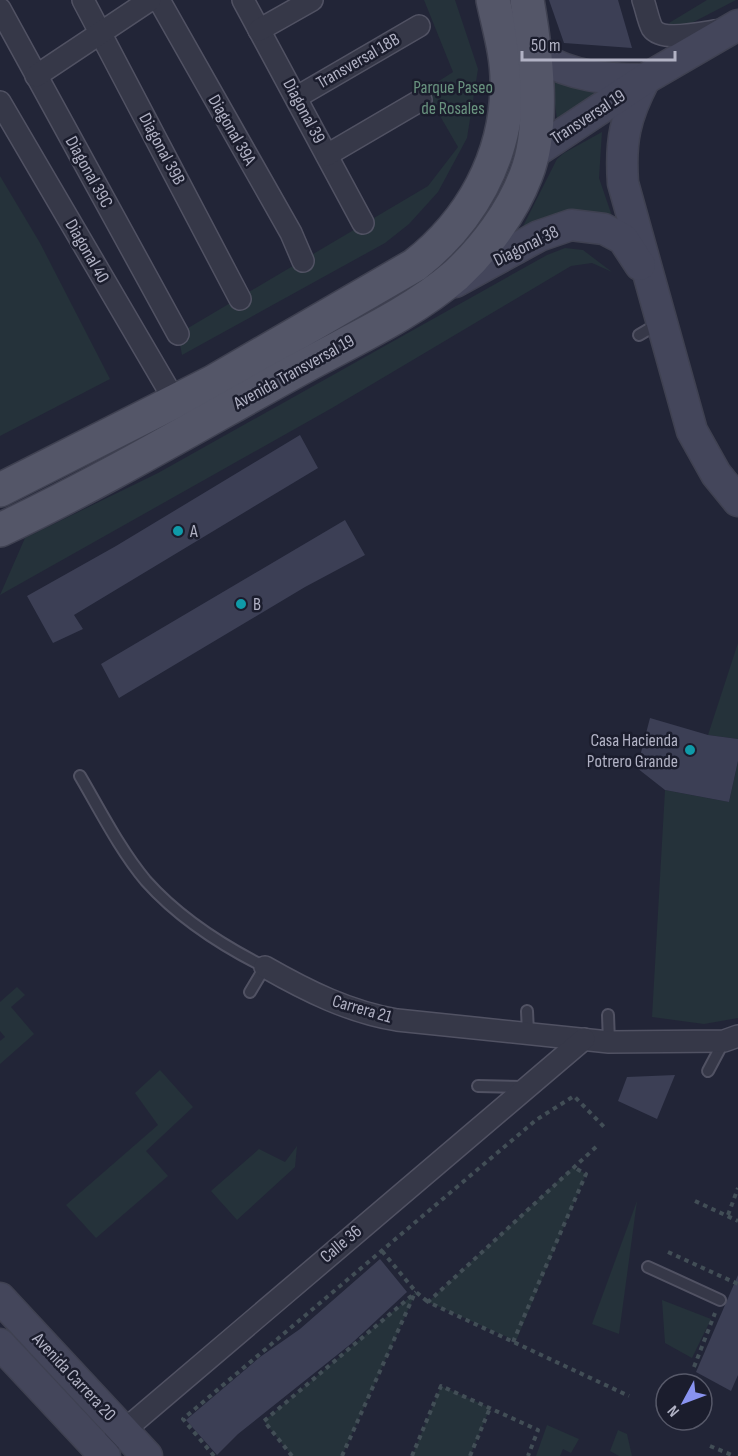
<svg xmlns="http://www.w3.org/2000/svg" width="738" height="1456" viewBox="0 0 738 1456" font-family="'Sofia Sans Condensed',sans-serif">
  <rect width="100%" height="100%" fill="#222537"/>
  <g fill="#25323a">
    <polygon points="424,0 455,0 478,69 467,138 438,192 409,224 385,243 182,355 178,334 428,186 458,147 425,90 453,72"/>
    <polygon points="707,0 736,0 680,29 669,23"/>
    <polygon points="552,81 602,94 557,120"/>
    <polygon points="602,132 599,178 612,216 572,211 516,240 557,159 564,153"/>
    <polygon points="0,176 40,243 110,379 0,436"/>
    <polygon points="565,248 583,250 612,272 592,263 571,266 332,408 0,595 25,538 158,473 547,255"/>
    <polygon points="738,643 738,739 708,735"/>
    <polygon points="738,761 738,1018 704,1024 652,1017 665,790 729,802"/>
    <polygon points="17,987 25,995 11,1007 34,1034 0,1064 0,1041 5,1037 0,1031 0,1002"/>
    <polygon points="160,1070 193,1107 146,1151 168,1176 96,1238 66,1205 158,1125 135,1093"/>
    <polygon points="297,1146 295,1167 237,1220 211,1191 259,1149 285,1162"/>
    <polygon points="573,1167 586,1174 516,1341 428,1302"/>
    <polygon points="637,1201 619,1334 592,1324"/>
    <polygon points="416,1292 342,1456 292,1456 264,1421"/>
    <polygon points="662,1300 711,1319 692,1358 665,1343"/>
    <polygon points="441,1386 490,1408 470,1456 412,1456"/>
    <polygon points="547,1425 579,1439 571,1453 563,1449 560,1456 536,1456"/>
    <polygon points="618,1430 627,1434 632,1456 619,1456 610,1451"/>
  </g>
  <g fill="#3c3f55">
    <polygon points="549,0 618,0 632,48 564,43"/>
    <polygon points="300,435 318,468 74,615 83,629 53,643 27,596 116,546"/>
    <polygon points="345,520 365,555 305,587 119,698 101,664"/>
    <polygon points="650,718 708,735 738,739 738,761 729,802 665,790 637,768"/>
    <polygon points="675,1075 657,1119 618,1101 627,1077"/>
    <polygon points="380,1259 407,1292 352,1343 238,1434 217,1455 186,1420 260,1357 300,1329"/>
    <polygon points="738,1275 738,1375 731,1391 696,1372"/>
  </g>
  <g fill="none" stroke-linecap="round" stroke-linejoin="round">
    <defs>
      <g id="lane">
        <polyline points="639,335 661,322"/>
        <path d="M 80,776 C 100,810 120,850 146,881 C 179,918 221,945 265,967 L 250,992"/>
        <polyline points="527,1011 528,1033"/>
        <polyline points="608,1015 609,1042"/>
        <polyline points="708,1071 724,1041"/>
        <polyline points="478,1086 525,1087"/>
        <polyline points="648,1267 720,1300"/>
      </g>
      <g id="street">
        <polyline points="83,0 240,299"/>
        <polyline points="159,0 291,233 303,261"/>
        <polyline points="243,0 363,223"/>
        <path d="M 643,0 C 646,8 648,20 652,28 C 662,43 706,32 722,30"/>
        <polyline points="0,9 178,334"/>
        <polyline points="259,30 312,0"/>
        <polyline points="36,76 150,0"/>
        <polyline points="297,97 419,26"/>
        <polyline points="0,102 175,401"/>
        <polyline points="327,155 421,100"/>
        <path d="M 265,967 C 307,991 349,1012 397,1020 L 609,1042 L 724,1041 L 738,1036"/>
        <polyline points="114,1439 584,1039"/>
      </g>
      <g id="secondary">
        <path d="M 537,56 C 574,77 603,79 645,79"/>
        <path d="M 645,79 C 625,117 620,141 623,183 L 692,431 L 716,474 L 738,501"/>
        <polyline points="532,154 645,79 738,25"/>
        <polyline points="455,282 539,236 571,225 604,229 623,239 640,265"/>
        <polyline points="0,1298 147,1456"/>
        <polyline points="0,1344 105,1456"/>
      </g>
      <g id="primary">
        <path d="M 0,490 L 213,382 L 415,265 C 471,221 506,158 507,86 C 508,57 499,28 493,0"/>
        <path d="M 0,530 C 100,483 196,426 292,373 C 345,343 410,315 456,275 C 485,248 512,212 526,175 C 545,127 536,50 527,0"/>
      </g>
    </defs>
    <use href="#lane" stroke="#515263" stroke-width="14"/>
    <use href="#street" stroke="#515263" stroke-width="24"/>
    <use href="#secondary" stroke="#3f4151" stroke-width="33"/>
    <use href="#primary" stroke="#3f4151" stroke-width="36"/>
    <g stroke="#424e56" stroke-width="4" stroke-dasharray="4.5 4.5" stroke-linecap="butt">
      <polyline points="596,1147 428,1302 629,1396"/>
      <polyline points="695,1201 738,1221"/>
      <polyline points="728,1215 738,1188"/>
      <polyline points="382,1251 416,1292 428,1302"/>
      <polyline points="668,1252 738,1284"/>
      <polyline points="513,1342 586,1174 573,1167"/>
      <polyline points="694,1367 715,1313"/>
      <polyline points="710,1446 734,1456"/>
      <polyline points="214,1456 183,1419 536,1120 574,1096 605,1128"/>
      <polyline points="292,1456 264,1421 416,1292"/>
      <polyline points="342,1456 414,1295"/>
      <polyline points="412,1456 441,1386 538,1430 528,1456"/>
      <polyline points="470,1456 490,1408"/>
    </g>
    <use href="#lane" stroke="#363848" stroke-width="10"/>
    <use href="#street" stroke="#363848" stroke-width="21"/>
    <use href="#secondary" stroke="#44465b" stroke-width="30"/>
    <use href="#primary" stroke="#545668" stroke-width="33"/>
  </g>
  <g fill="#0f9aa8" stroke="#1b1d2d" stroke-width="2">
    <circle cx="178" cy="531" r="6"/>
    <circle cx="241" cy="604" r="6"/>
    <circle cx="690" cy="750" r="6"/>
  </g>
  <g text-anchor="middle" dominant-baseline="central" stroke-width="5" stroke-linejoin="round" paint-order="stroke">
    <g font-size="18" fill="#b1b2c4" stroke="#1b1d2d">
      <text transform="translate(358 61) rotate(-30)">Transversal 18B</text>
      <text transform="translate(304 111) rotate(62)">Diagonal 39</text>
      <text transform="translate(588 117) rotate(-33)">Transversal 19</text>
      <text transform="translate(232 130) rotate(60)">Diagonal 39A</text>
      <text transform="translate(162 149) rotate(62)">Diagonal 39B</text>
      <text transform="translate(89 172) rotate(61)">Diagonal 39C</text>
      <text transform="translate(526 246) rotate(-26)">Diagonal 38</text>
      <text transform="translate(87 251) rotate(60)">Diagonal 40</text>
      <text transform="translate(294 372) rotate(-29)">Avenida Transversal 19</text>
      <text transform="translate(362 1009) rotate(16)">Carrera 21</text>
      <text transform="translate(341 1244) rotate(-40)">Calle 36</text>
      <text transform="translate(74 1377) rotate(47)">Avenida Carrera 20</text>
    </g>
    <g font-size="18" fill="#69937f" stroke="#1b1d2d">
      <text x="453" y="87">Parque Paseo<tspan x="453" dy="21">de Rosales</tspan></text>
    </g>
    <g font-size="18" fill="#b1b2c4" stroke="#1b1d2d" text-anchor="start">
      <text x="190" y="531">A</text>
      <text x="253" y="604">B</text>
      <text x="678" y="740" text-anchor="end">Casa Hacienda<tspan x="678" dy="21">Potrero Grande</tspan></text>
    </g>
  </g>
  <g transform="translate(684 1402) rotate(229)"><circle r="28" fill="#1b1d2d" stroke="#575969" stroke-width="1.5"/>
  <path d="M0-4.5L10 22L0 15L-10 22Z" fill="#8993f0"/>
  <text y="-9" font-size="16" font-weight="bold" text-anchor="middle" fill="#b1b2c4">N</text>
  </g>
  <path d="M522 51v9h153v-9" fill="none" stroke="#b1b2c4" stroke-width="3"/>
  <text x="531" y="51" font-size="18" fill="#b1b2c4" stroke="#1b1d2d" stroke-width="4.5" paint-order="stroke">50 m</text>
</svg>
